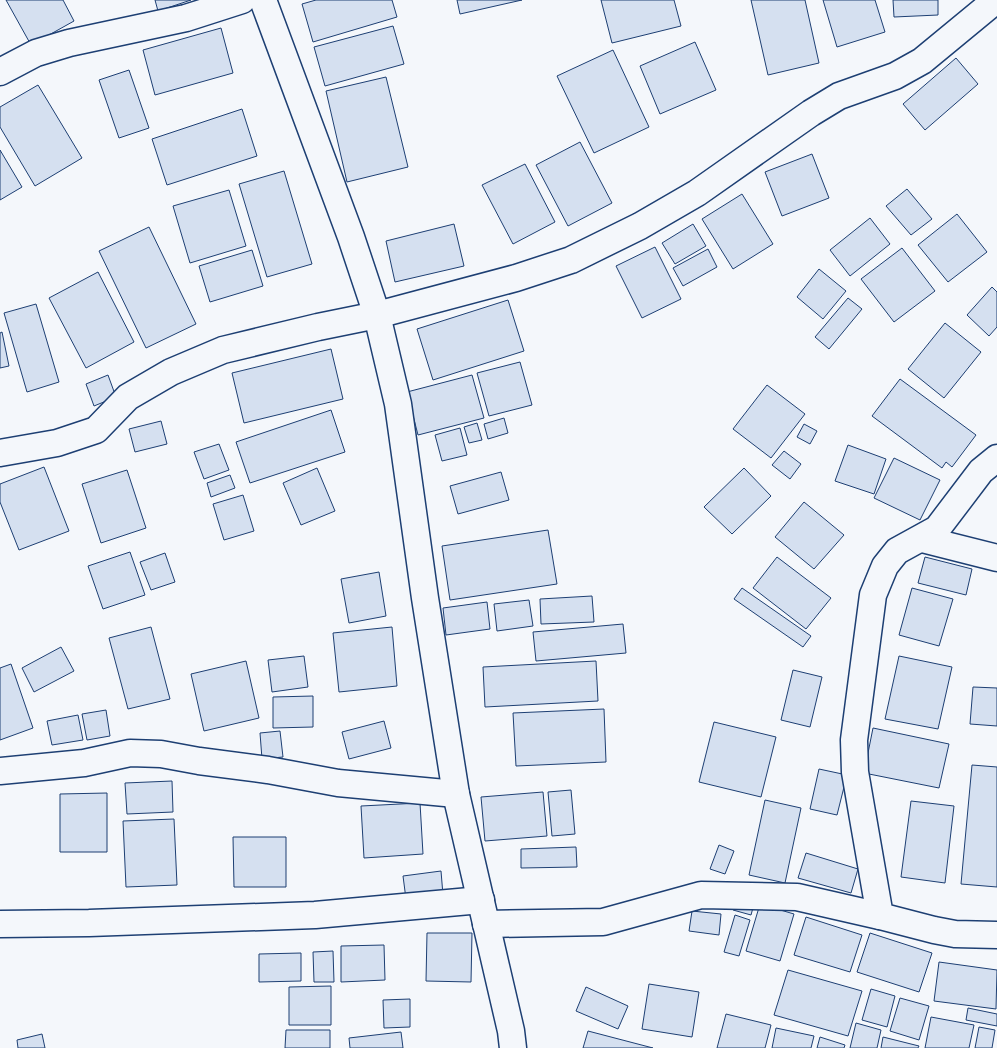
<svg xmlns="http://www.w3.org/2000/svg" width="997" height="1048" viewBox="0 0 997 1048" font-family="'Varela Round',sans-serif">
  <rect width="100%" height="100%" fill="#f4f7fb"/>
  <g fill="#d5e0f0" stroke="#1d3f73">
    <polygon points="6,0 63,0 74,21 31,45"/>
    <polygon points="155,0 191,0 158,11"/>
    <polygon points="316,0 392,0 397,17 313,42 302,4"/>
    <polygon points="457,0 522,0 460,14"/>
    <polygon points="601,0 674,0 681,26 612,43"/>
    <polygon points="751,0 805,0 819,63 768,75"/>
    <polygon points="823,0 875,0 885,32 837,47"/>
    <polygon points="893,0 938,0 938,15 894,17"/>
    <polygon points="393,26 404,64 325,86 314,47"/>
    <polygon points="221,28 233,73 155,95 143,50"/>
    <polygon points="695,42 716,90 660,114 640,66"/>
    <polygon points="613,50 649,127 594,153 557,76"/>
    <polygon points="956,58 978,84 925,130 903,104"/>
    <polygon points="129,70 149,128 119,138 99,80"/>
    <polygon points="386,77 408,167 347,182 326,91"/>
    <polygon points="38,85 82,158 35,186 0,127 0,107"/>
    <polygon points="242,109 257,156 167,185 152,139"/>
    <polygon points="580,142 612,203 568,226 536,165"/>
    <polygon points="0,150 22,187 0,200"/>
    <polygon points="812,154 829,198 782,216 765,172"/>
    <polygon points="525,164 555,222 513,244 482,185"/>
    <polygon points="284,171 312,264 267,277 239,184"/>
    <polygon points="907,189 932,219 911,235 886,206"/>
    <polygon points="229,190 246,246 190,263 173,206"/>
    <polygon points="742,194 773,244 733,269 702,219"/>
    <polygon points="957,214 987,252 948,282 918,245"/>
    <polygon points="870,218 890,244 850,276 830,250"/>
    <polygon points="454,224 464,266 395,282 386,241"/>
    <polygon points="693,224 706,246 675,264 662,243"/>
    <polygon points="149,227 196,324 146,348 99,251"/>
    <polygon points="655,247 681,299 642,318 616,266"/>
    <polygon points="902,248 935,291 894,322 861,279"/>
    <polygon points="708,249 717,267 683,286 673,268"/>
    <polygon points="252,250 263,286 210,302 199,266"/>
    <polygon points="819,269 846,291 823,319 797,297"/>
    <polygon points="98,272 134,342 86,368 49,298"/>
    <polygon points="992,287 997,292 997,327 989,336 967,315"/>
    <polygon points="848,298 862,309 829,349 815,337"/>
    <polygon points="508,300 524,351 433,380 417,329"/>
    <polygon points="36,304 59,382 27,392 4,313"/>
    <polygon points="945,323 981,352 944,398 908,369"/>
    <polygon points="2,332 9,366 0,368 0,333"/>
    <polygon points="331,349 343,399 244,423 232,373"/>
    <polygon points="520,362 532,405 489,416 477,373"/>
    <polygon points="108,375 116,397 94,406 86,384"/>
    <polygon points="472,375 484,418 418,435 407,392"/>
    <polygon points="900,379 976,435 952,467 946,462 942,468 872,416"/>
    <polygon points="767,385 805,414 771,458 733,429"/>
    <polygon points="331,410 345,452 250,483 236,442"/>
    <polygon points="504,418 508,433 488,439 484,424"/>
    <polygon points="161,421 167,444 135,452 129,429"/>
    <polygon points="477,423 482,440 469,443 464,427"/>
    <polygon points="804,424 817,431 810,444 797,437"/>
    <polygon points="460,428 467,455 442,461 435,435"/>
    <polygon points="219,444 229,470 204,479 194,452"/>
    <polygon points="848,445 886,459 874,494 835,481"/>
    <polygon points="784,451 801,464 790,479 772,465"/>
    <polygon points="894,458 940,480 920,520 874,498"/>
    <polygon points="44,467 69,531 19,550 0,502 0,484"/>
    <polygon points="317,468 335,511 301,525 283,483"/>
    <polygon points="744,468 771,496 732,534 704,507"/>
    <polygon points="127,470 146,528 101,543 82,484"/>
    <polygon points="501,472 509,500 458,514 450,486"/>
    <polygon points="230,475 235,488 211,497 207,483"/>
    <polygon points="243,495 254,531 224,540 213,504"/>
    <polygon points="804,502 844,535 814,569 775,537"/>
    <polygon points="548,530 557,584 450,600 442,546"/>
    <polygon points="130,552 145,595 103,609 88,566"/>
    <polygon points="165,553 175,582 151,590 140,562"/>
    <polygon points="777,557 831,598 806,629 753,588"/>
    <polygon points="925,557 972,569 966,595 918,583"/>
    <polygon points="379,572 386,616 349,623 341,579"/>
    <polygon points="742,588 811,636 803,647 734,599"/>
    <polygon points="912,588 953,599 939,646 899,635"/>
    <polygon points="592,596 594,622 541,624 540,599"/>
    <polygon points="529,600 533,626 497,631 494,604"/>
    <polygon points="487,602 490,629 446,635 443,608"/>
    <polygon points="623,624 626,653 536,661 533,632"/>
    <polygon points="151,627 170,699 128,709 109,638"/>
    <polygon points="392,627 397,686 339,692 333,633"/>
    <polygon points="61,647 74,671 34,692 22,668"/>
    <polygon points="304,656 308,687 272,692 268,660"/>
    <polygon points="899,656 952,667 938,729 885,719"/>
    <polygon points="246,661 259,718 204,731 191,674"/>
    <polygon points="596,661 598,701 485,707 483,667"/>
    <polygon points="11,664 33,728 0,740 0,668"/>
    <polygon points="793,670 822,677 810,727 781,720"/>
    <polygon points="973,687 997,688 997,726 970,724"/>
    <polygon points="313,696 313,727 273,728 273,697"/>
    <polygon points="604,709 606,762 516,766 513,713"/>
    <polygon points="106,710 110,736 87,740 82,714"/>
    <polygon points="78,715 83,740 52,745 47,721"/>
    <polygon points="384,721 391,748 349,759 342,732"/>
    <polygon points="714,722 776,737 761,797 699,782"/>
    <polygon points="873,728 949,744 939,788 864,773"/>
    <polygon points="280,731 283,757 262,759 260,733"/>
    <polygon points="972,765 997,767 997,887 961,884"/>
    <polygon points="819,769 847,775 837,815 810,809"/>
    <polygon points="172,781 173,812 127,814 125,783"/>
    <polygon points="571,790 575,834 552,836 548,792"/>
    <polygon points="543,792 547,836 485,841 481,797"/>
    <polygon points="107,793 107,852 60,852 60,794"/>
    <polygon points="765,800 801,808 785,883 749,875"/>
    <polygon points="911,801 954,806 945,883 901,877"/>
    <polygon points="420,803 423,854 364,858 361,806"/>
    <polygon points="174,819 177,885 126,887 123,821"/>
    <polygon points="233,837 286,837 286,887 234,887"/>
    <polygon points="719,845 734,851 725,874 710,869"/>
    <polygon points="576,847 577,867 521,868 521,849"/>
    <polygon points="806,853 858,869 851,893 798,878"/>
    <polygon points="441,871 443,895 406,899 403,876"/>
    <polygon points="737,899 754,904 751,915 733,910"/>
    <polygon points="760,904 794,914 780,961 746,951"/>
    <polygon points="692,911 721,914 719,935 689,931"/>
    <polygon points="735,915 750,920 739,956 724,952"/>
    <polygon points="806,917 862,935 850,972 794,955"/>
    <polygon points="427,933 472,933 471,982 426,981"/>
    <polygon points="870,933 932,953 919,992 857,972"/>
    <polygon points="384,945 385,980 341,982 341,946"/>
    <polygon points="333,951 334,982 314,982 313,952"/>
    <polygon points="301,953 301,981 259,982 259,954"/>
    <polygon points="939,962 997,970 996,1009 934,1001"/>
    <polygon points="788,970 862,991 848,1036 774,1015"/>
    <polygon points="649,984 699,992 692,1037 642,1029"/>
    <polygon points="331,986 331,1025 289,1025 289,987"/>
    <polygon points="586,987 628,1006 618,1029 576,1011"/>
    <polygon points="871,989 895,996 887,1027 862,1020"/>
    <polygon points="900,998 929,1006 919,1040 890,1031"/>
    <polygon points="410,999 410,1027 384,1028 383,1000"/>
    <polygon points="968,1008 997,1014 997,1026 966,1020"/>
    <polygon points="726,1014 771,1025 765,1048 717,1048"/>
    <polygon points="931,1017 974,1025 969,1048 925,1048"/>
    <polygon points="856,1023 881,1030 877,1048 850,1048"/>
    <polygon points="979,1027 995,1030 992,1048 975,1048"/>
    <polygon points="776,1028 814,1036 811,1048 772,1048"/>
    <polygon points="286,1030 330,1030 330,1048 285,1048"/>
    <polygon points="588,1031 653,1048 583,1048"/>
    <polygon points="401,1032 403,1048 350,1048 349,1038"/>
    <polygon points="42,1034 45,1048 18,1048 17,1040"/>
    <polygon points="820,1037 845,1045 844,1048 817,1048"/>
    <polygon points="883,1037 919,1046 918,1048 881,1048"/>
  </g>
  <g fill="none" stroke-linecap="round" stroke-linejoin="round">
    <defs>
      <g id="minor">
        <polyline points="263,0 351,237 377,315 398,404 425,598 456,794 511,1031 513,1048"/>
        <polyline points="0,72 36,53 69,43 186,18 242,0"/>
        <polyline points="0,453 57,443 96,430 128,397 171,372 223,350 318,327 377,315 516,278 571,260 640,226 697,193 811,113 839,96 895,76 922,61 996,0"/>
        <polyline points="997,458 981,471 937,529 897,551 885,566 873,595 854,740 855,772 880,916 934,930 955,934 997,935"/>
        <polyline points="922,539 997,558"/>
        <polyline points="0,771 84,763 130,753 161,754 199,761 268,770 338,783 456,794"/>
        <polyline points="0,924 89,923 315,915 481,900"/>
        <polyline points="486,924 603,922 701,895 797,897 880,916"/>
      </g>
    </defs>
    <use href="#minor" stroke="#1d3f73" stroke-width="29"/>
    <use href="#minor" stroke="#f4f7fb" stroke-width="26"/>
  </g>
</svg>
